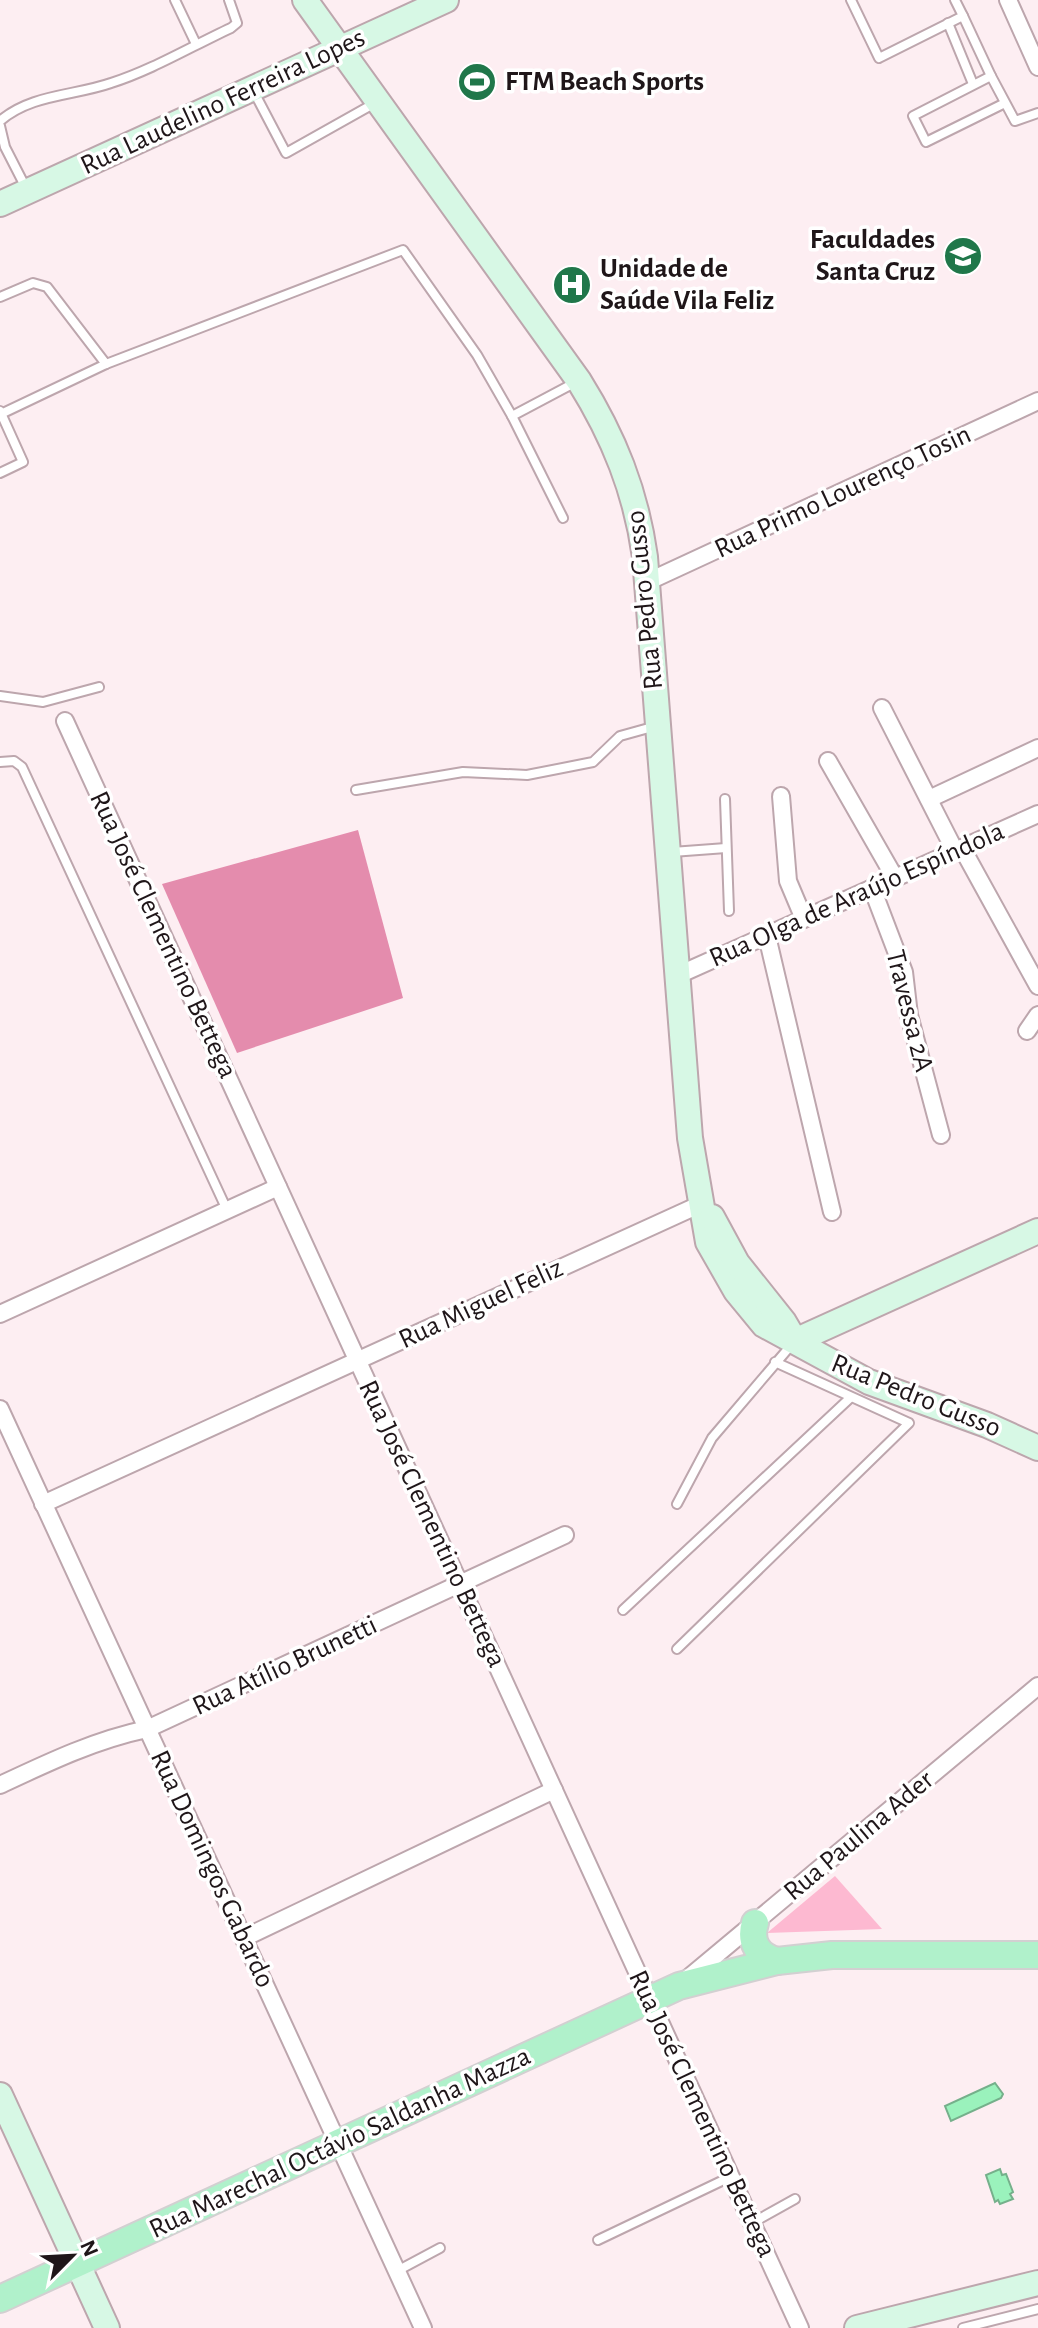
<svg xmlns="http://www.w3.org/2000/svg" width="1038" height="2328" viewBox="0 0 1038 2328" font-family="'Alegreya Sans',sans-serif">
  <rect width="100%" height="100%" fill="#fdeef2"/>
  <polygon fill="#fdb9d1" points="835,1876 882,1929 767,1933"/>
  <polygon fill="#e48cad" points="358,830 403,998 237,1053 162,884"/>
  <g fill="#9af2bc" stroke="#75b08b" stroke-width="2">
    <polygon points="995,2083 1003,2094 1001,2098 951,2121 945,2106"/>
    <polygon points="1000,2169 1002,2175 1006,2174 1013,2192 1010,2194 1013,2199 1000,2204 998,2200 995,2202 986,2175"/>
  </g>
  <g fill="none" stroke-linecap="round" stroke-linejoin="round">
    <defs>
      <g id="lane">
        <polyline points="175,0 196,44"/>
        <polyline points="851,0 879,58 963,16 955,0"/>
        <polyline points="963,16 991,76"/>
        <polyline points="948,23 973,84"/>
        <polyline points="254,92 286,153 375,103"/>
        <polyline points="1005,103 926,142 913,116 991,76 1015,121 1038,113"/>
        <path d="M 0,121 C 31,94 74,96 111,83 C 152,70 192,46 231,28 L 237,23 L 229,0"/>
        <polyline points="0,126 5,147 26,188"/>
        <polyline points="0,297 33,283 47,287 106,364"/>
        <polyline points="0,411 23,462 0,473"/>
        <polyline points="1,414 106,364 403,250 477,355 512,416 578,381"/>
        <polyline points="512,416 563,518"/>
        <polyline points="0,696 43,702 99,687"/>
        <polyline points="0,762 14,761 22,767 227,1210"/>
        <polyline points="356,790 463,772 527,775 593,762 620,736 656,726"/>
        <polyline points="725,799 729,911"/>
        <polyline points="672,852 726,848"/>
        <polyline points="677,1504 712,1438 793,1343"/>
        <polyline points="623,1610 850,1398"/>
        <polyline points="677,1649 909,1423 775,1362"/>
        <polyline points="752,2223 795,2199"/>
        <polyline points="598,2240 730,2177"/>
        <polyline points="397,2271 440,2248"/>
        <polyline points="963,2328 1038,2309"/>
      </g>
      <g id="street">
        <polyline points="1008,0 1038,67"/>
        <polyline points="647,582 1038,401"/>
        <polyline points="882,708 955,851"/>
        <polyline points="65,721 800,2328"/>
        <polyline points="828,761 895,878"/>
        <polyline points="781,796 788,881 804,919"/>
        <polyline points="929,799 1038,748"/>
        <polyline points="962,848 1038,986"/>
        <polyline points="872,888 904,972 909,1015 941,1135"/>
        <polyline points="767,936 832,1212"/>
        <polyline points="676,976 1038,814"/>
        <polyline points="1027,1031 1038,1015"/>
        <polyline points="0,1314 278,1187"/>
        <polyline points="0,1409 423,2328"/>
        <polyline points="43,1504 701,1204"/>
        <path d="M 0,1785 C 49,1762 95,1740 147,1729 L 565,1535"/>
        <polyline points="244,1938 554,1790"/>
        <polyline points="686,1980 1038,1686"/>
      </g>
      <g id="secondary">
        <path d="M 305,0 L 579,381 C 614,437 636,492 645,557 L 690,1138 L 708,1242 L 736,1291 L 764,1325 L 869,1382 L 987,1425 L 1038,1448"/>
        <polyline points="0,204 446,0"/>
        <polyline points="712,1217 737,1263 784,1322 794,1339"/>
        <polyline points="795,1341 1038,1231"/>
        <polyline points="0,2095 107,2328"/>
        <polyline points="857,2328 1038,2283"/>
      </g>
      <g id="primary">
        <path d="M 755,1923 C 749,1942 758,1956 777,1961"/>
        <polyline points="0,2299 679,1986 777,1961 832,1955 1038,1955"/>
      </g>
    </defs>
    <use href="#lane" stroke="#bda6ad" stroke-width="12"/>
    <use href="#street" stroke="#bda6ad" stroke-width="20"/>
    <use href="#secondary" stroke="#bda6ad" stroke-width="28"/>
    <use href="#primary" stroke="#d2d0d1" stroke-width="30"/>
    <use href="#lane" stroke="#fff" stroke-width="8"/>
    <use href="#street" stroke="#fff" stroke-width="16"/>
    <use href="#secondary" stroke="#d7f8e5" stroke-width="24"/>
    <use href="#primary" stroke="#b0f1cb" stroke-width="26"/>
  </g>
  <defs>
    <symbol id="stadium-disc" viewBox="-11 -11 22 22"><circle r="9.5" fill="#20774a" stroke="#fff"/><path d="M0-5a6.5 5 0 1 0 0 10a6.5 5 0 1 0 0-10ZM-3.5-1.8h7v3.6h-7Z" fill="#fff"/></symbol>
    <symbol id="university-disc" viewBox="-11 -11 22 22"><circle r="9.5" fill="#20774a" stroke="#fff"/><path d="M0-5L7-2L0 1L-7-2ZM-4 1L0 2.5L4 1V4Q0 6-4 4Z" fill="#fff"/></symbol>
    <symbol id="hospital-disc" viewBox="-11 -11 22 22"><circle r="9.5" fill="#20774a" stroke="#fff"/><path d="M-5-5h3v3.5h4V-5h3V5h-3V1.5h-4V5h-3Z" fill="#fff"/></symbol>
  </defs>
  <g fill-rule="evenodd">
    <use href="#stadium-disc" x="455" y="60" width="44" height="44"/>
    <use href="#university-disc" x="941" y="234" width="44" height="44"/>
    <use href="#hospital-disc" x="550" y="263" width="44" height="44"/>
  </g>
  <g text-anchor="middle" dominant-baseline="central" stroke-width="7" stroke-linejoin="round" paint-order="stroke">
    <g font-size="28" font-weight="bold" fill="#1f1619" stroke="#fff" text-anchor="start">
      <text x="505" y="82">FTM Beach Sports</text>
      <text x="935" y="240" text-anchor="end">Faculdades<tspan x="935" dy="32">Santa Cruz</tspan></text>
      <text x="600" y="269">Unidade de<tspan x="600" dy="32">Saúde Vila Feliz</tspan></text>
    </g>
    <g font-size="28" fill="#1f1619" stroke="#fff">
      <text transform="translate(223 102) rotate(-25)">Rua Laudelino Ferreira Lopes</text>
      <text transform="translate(843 492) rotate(-25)">Rua Primo Lourenço Tosin</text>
      <text transform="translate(645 600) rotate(-96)">Rua Pedro Gusso</text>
      <text transform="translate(857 895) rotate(-24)">Rua Olga de Araújo Espíndola</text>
      <text transform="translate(163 935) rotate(65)">Rua José Clementino Bettega</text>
      <text transform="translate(909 1011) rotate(76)">Travessa 2A</text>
      <text transform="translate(481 1304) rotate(-25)">Rua Miguel Feliz</text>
      <text transform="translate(916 1396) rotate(22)">Rua Pedro Gusso</text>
      <text transform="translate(432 1524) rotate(65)">Rua José Clementino Bettega</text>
      <text transform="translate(285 1666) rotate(-25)">Rua Atílio Brunetti</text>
      <text transform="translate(859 1836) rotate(-40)">Rua Paulina Ader</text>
      <text transform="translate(212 1869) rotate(65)">Rua Domingos Gabardo</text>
      <text transform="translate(702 2114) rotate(65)">Rua José Clementino Bettega</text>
      <text transform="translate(340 2143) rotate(-25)">Rua Marechal Octávio Saldanha Mazza</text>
    </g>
  </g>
  <g transform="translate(72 2256) rotate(66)" stroke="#ffffff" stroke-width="6" paint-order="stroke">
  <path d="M0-6L14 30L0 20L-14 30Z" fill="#1f1619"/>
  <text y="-12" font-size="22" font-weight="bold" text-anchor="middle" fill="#1f1619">N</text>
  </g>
</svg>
